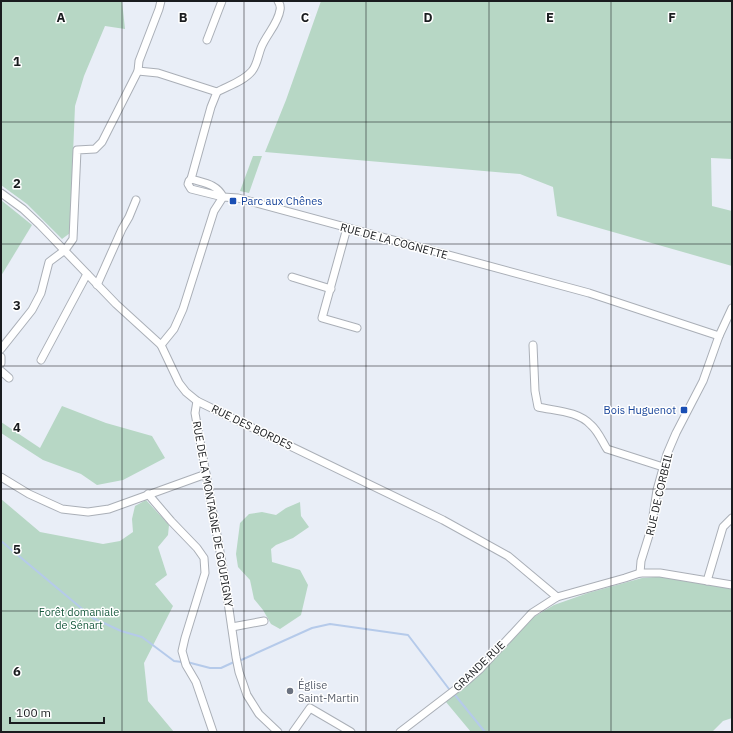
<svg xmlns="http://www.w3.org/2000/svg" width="733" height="733" viewBox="0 0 733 733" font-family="'IBM Plex Sans',sans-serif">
  <rect width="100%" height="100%" fill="#e9eef7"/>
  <g fill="#b7d7c5">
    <polygon points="1,1 122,1 125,29 105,26 84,76 75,106 70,226 70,233 62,239 27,204 1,185"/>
    <polygon points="321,1 732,1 732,159 711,158 712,206 732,211 732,266 557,216 553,187 520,174 265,152 286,100"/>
    <polygon points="253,156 262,156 249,193 240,191"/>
    <polygon points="1,200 32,225 1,276"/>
    <polygon points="62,406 106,423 152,436 165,458 123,480 97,485 81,474 43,460 1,433 1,422 40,448"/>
    <polygon points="1,499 40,532 103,544 120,541 133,532 132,519 135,506 146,500 169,525 168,535 158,547 167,575 155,584 173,606 144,663 148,701 174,732 1,732"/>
    <polygon points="300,502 301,516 309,527 293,538 276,545 271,549 272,562 300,570 308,585 301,615 280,629 271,624 263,610 254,599 250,580 238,567 236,554 240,523 249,514 262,512 276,515 286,508"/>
    <polygon points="669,576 732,589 732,718 723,721 712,732 471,732 446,702 495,659 532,618 554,605 588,593 642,578"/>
  </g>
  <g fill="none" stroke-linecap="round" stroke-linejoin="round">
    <g stroke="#b5caea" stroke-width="2">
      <polyline points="1,541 93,618 121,631 142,637 174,661 182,662"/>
      <polyline points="239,661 312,628 330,624 408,635 449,689"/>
      <polyline points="187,662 210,668 221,668 234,662"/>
      <polyline points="455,695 485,732"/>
    </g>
    <defs>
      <g id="minor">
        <polyline points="207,40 222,1"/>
        <polyline points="138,71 158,73 217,92"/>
        <path d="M 191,179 L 211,107 L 217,92 C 228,86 244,81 252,71 C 257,65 258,56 261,48 C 266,35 278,24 280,10 C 281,6 280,4 278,1"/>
        <path d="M 191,179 C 204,183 217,184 223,197 L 191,189 L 188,184 L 189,181 Z"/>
        <polyline points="1,193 23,209 40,225 116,304 161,345 179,383 186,392 197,401 443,520 508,556 557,597"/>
        <polyline points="347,228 322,318 357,328"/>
        <polyline points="292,277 331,289"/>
        <polyline points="97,285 122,229 129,217 136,200"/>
        <polyline points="161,345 174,329 183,309 214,211 223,197 238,198 589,293 719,336"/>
        <path d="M 533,345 L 535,391 L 538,407 C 556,411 578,411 591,425 C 598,431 602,441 607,449 L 663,467"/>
        <polyline points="1,349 32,310 41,293 49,262 65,250 73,239 77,150 95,149 102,142 138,71 139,61 159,9 161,1"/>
        <polyline points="1,357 1,363"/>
        <polyline points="41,360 87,274"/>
        <polyline points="1,371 9,378"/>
        <polyline points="197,401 195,413 223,568 236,657 239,672 247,695 259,714 278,732"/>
        <polyline points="1,477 29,494 62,509 88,512 109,509 206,474"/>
        <polyline points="148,494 171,521 197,548 204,558 205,573 185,638 182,651 186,665 196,682 213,732"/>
        <polyline points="640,573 641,561 651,529 657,490 667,454 676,433 703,381 719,336 732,308"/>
        <polyline points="707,581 723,527 732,518"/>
        <polyline points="232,627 264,621"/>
        <polyline points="293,732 310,708 351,732"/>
        <polyline points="400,732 464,683 480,669 532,613 557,597 625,578 640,573 660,573 732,585"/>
      </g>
    </defs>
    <use href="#minor" stroke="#aaafb7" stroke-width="9"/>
    <use href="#minor" stroke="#fff" stroke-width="7"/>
  </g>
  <path fill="none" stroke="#1a1c1f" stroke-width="1" stroke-opacity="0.55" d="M 122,1 L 122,732M 244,1 L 244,732M 366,1 L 366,732M 489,1 L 489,732M 611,1 L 611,732M 1,122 L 732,122M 1,244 L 732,244M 1,366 L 732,366M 1,489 L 732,489M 1,611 L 732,611"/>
  <g fill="#1a4fb4" stroke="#fff" stroke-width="1.5">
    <rect x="229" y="197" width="8" height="8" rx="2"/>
    <rect x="680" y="406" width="8" height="8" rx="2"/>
  </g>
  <circle fill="#6b7280" stroke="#fff" stroke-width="1.5" cx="290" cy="691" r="4"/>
  <g text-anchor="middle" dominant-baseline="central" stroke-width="3" stroke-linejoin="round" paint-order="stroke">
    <g font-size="11" fill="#164399" stroke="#fff" text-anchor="start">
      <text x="241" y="201">Parc aux Chênes</text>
      <text x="676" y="410" text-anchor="end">Bois Huguenot</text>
    </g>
    <g font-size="11" fill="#1a1c1f" stroke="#fff">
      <text transform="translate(394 241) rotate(15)">RUE DE LA COGNETTE</text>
      <text transform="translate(252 427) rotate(26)">RUE DES BORDES</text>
      <text transform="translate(659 494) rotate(-77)">RUE DE CORBEIL</text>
      <text transform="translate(213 514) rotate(80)">RUE DE LA MONTAGNE DE GOUPIGNY</text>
      <text transform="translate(479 666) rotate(-44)">GRANDE RUE</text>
    </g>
    <g font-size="11" fill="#17593d" stroke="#fff">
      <text x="79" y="612">Forêt domaniale<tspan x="79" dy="13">de Sénart</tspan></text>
    </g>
    <g font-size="11" fill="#5b616d" stroke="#fff" text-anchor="start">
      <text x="298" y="685">Église<tspan x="298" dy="13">Saint-Martin</tspan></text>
    </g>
  </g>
  <g font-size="13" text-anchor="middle" font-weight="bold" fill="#1a1c1f" stroke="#fff" stroke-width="3" stroke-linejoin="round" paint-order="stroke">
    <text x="61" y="22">A</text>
    <text x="183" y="22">B</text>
    <text x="305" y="22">C</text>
    <text x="428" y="22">D</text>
    <text x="550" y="22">E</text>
    <text x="672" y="22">F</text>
    <text x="17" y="66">1</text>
    <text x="17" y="188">2</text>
    <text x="17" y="310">3</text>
    <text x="17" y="432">4</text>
    <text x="17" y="554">5</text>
    <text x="17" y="676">6</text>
  </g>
  <rect width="733" height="733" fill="none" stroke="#1a1c1f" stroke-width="4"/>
  <path d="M10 717v6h94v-6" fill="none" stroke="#1a1c1f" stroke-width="2"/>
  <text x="16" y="717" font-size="12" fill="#1a1c1f" stroke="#ffffff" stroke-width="3" paint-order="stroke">100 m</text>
</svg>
